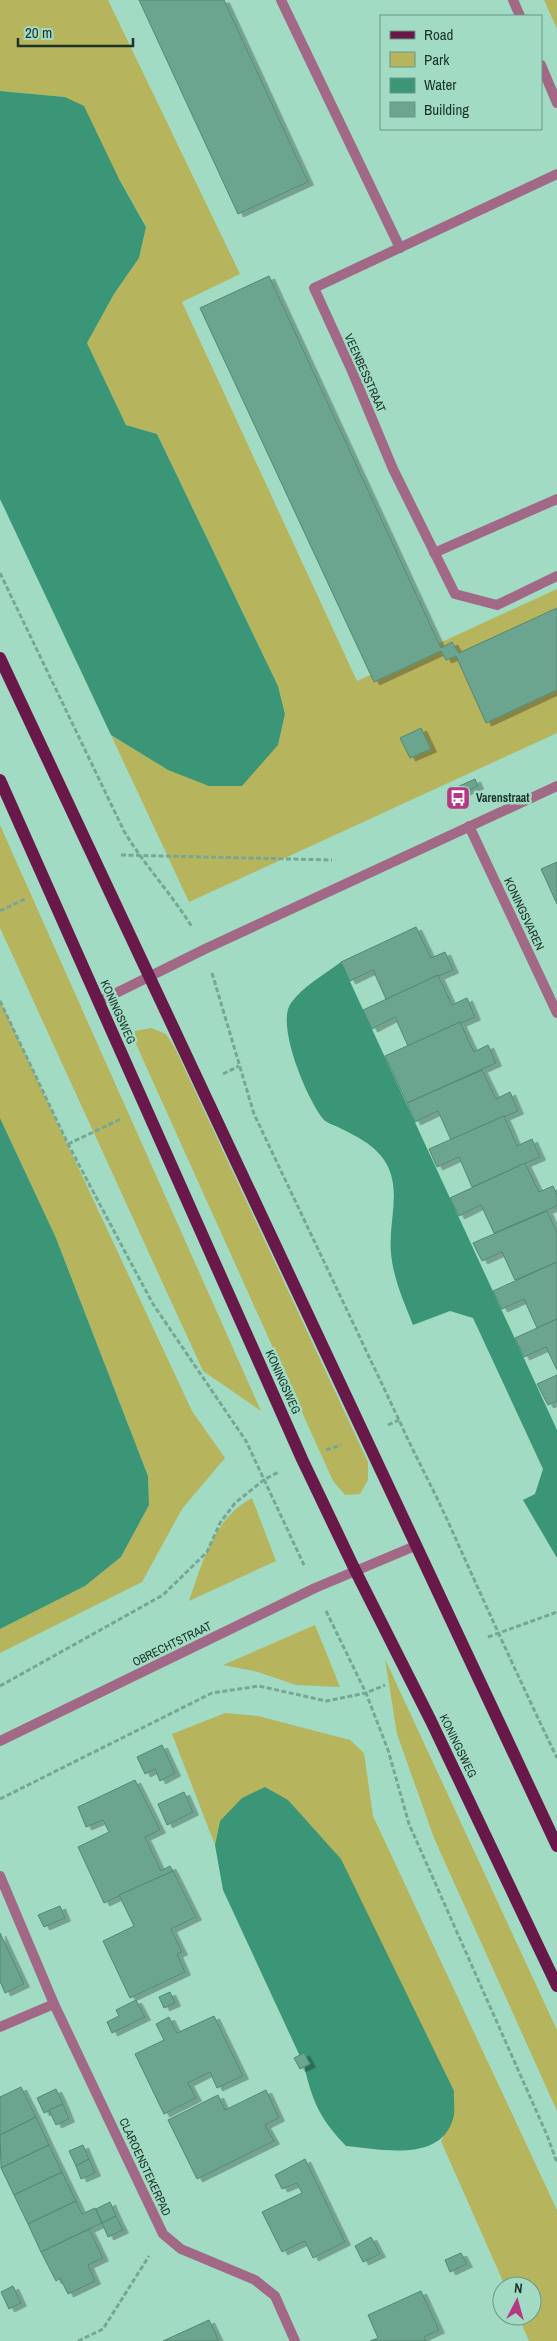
<svg xmlns="http://www.w3.org/2000/svg" width="557" height="2341" viewBox="0 0 557 2341" font-family="'Archivo Narrow',sans-serif">
  <defs>
    <filter id="shadow"><feDropShadow dx="5.5" dy="3" stdDeviation="0" flood-color="#0004"/></filter>
  </defs>
  <rect width="100%" height="100%" fill="#a1dbc3"/>
  <g fill="#b7b45e">
    <polygon points="0,0 108,0 240,274 182,302 357,681 557,589 557,733 189,902 111,735 168,770 269,753 278,745 285,714 278,686 157,434 126,425 87,343 114,294 139,258 146,226 119,179 65,97 0,91"/>
    <polygon points="544,0 557,0 557,29"/>
    <polygon points="0,825 261,1411 203,1371 0,928"/>
    <polygon points="0,1000 192,1411 225,1458 182,1509 142,1582 0,1653 0,1629 85,1586 121,1557 149,1505 148,1476 56,1238 0,1118"/>
    <polygon points="151,1028 166,1034 175,1048 368,1462 368,1480 360,1494 345,1495 333,1481 136,1044 135,1031"/>
    <path d="M 252,1498 L 276,1561 L 189,1601 C 202,1563 214,1518 252,1498 Z"/>
    <polygon points="315,1625 340,1687 296,1685 258,1672 223,1665"/>
    <polygon points="385,1659 557,2030 557,2111 434,1838 397,1734"/>
    <polygon points="225,1713 258,1716 350,1740 364,1753 373,1816 557,2210 557,2341 529,2341 518,2316 532,2316 532,2286 505,2286 441,2141 453,2118 220,1821 215,1845 172,1734"/>
  </g>
  <g fill="#3a9676">
    <polygon points="0,91 65,97 84,106 119,179 146,227 139,258 114,294 87,343 126,425 157,434 278,686 285,714 278,745 242,786 209,786 168,770 111,735 0,499"/>
    <path d="M 341,962 L 557,1430 L 557,1558 L 523,1500 L 535,1494 L 543,1469 L 473,1318 L 450,1311 L 413,1325 C 404,1302 393,1278 391,1253 C 388,1222 402,1191 386,1163 C 375,1144 355,1136 338,1127 C 334,1125 327,1123 324,1120 C 308,1102 275,1024 291,1003 C 303,986 324,975 341,962 Z"/>
    <polygon points="0,1118 56,1238 148,1476 149,1505 121,1557 85,1586 0,1629"/>
    <path d="M 265,1787 L 288,1800 L 341,1859 L 454,2091 C 453,2100 456,2111 453,2119 C 440,2163 381,2149 346,2146 C 320,2119 312,2101 304,2065 L 223,1890 L 215,1845 L 220,1821 L 242,1798 Z"/>
  </g>
  <g fill="#6ca58f" stroke="#508973" filter="url(#shadow)">
    <polygon points="139,0 224,0 308,182 238,214"/>
    <polygon points="269,276 441,648 452,642 459,653 557,608 557,690 486,723 456,656 446,660 441,651 374,682 200,308"/>
    <polygon points="421,728 431,749 410,758 400,738"/>
    <polygon points="475,779 478,786 458,795 455,788"/>
    <polygon points="557,862 557,904 541,869"/>
    <polygon points="416,927 431,958 445,952 453,970 386,999 373,970 350,981 341,962"/>
    <polygon points="438,975 452,1005 467,998 475,1017 408,1046 395,1017 372,1029 363,1010"/>
    <polygon points="460,1022 474,1052 488,1045 496,1063 407,1103 385,1056"/>
    <polygon points="482,1070 496,1099 510,1092 518,1111 451,1140 438,1111 415,1122 407,1103"/>
    <polygon points="504,1116 517,1146 532,1139 540,1157 472,1187 459,1157 437,1167 429,1149"/>
    <polygon points="525,1163 539,1192 553,1186 557,1195 557,1206 494,1233 481,1205 459,1216 450,1198"/>
    <polygon points="547,1211 557,1233 557,1262 515,1280 502,1252 482,1261 473,1243"/>
    <polygon points="557,1262 557,1319 537,1328 524,1299 502,1309 493,1291"/>
    <polygon points="557,1319 557,1370 546,1347 524,1357 515,1338"/>
    <polygon points="557,1375 557,1401 548,1405 537,1384"/>
    <polygon points="162,1745 175,1773 160,1781 155,1769 145,1774 137,1757"/>
    <polygon points="135,1780 160,1830 145,1837 161,1871 170,1866 173,1871 104,1903 78,1847 109,1832 103,1820 86,1827 78,1807"/>
    <polygon points="184,1792 193,1812 167,1825 158,1804"/>
    <polygon points="173,1871 196,1917 171,1929 182,1952 177,1954 185,1972 130,1998 103,1941 134,1926 119,1895"/>
    <polygon points="60,1906 65,1918 44,1927 38,1915"/>
    <polygon points="0,1933 24,1984 5,1993 0,1981"/>
    <polygon points="170,1992 175,2003 164,2008 159,1997"/>
    <polygon points="136,2000 145,2017 112,2033 107,2022 119,2016 116,2010"/>
    <polygon points="214,2016 243,2076 217,2088 210,2072 188,2083 196,2098 164,2114 135,2054 164,2040 156,2024 169,2017 177,2033"/>
    <polygon points="304,2053 310,2064 300,2069 294,2058"/>
    <polygon points="21,2087 36,2117 0,2135 0,2097"/>
    <polygon points="56,2089 63,2104 44,2113 37,2098"/>
    <polygon points="266,2090 279,2118 265,2125 274,2141 197,2179 168,2120 218,2095 225,2110"/>
    <polygon points="63,2104 69,2119 56,2125 49,2110"/>
    <polygon points="36,2117 49,2145 1,2168 0,2135"/>
    <polygon points="49,2145 62,2172 14,2195 1,2168"/>
    <polygon points="83,2145 89,2159 76,2166 69,2151"/>
    <polygon points="89,2159 95,2173 81,2179 76,2166"/>
    <polygon points="305,2159 345,2242 313,2258 305,2241 282,2252 262,2212 302,2193 297,2183 282,2189 275,2175"/>
    <polygon points="62,2172 76,2201 28,2224 14,2195"/>
    <polygon points="76,2201 82,2214 95,2208 102,2223 41,2252 28,2224"/>
    <polygon points="110,2202 116,2216 102,2223 96,2209"/>
    <polygon points="116,2216 123,2230 108,2237 102,2223"/>
    <polygon points="89,2229 103,2258 88,2265 95,2281 68,2294 60,2278 56,2281 41,2252"/>
    <polygon points="371,2237 380,2254 363,2262 355,2246"/>
    <polygon points="461,2253 467,2264 450,2272 445,2260"/>
    <polygon points="13,2286 21,2303 9,2309 1,2292"/>
    <polygon points="421,2291 439,2330 424,2337 426,2341 370,2341 378,2338 368,2315"/>
    <polygon points="209,2320 219,2341 163,2341"/>
  </g>
  <g fill="none" stroke-linecap="round" stroke-linejoin="round">
    <g stroke="#77a794" stroke-width="3" stroke-dasharray="5 2.5" stroke-linecap="butt">
      <path d="M 0,573 L 124,831 C 144,865 171,893 192,927"/>
      <polyline points="121,855 332,860"/>
      <polyline points="0,911 25,899"/>
      <path d="M 212,973 L 254,1114 L 399,1420 C 415,1456 434,1490 450,1526 C 485,1604 520,1681 557,1758"/>
      <polyline points="0,1001 68,1144 124,1250 153,1304 246,1441 304,1565"/>
      <polyline points="223,1074 239,1066"/>
      <polyline points="68,1144 121,1119"/>
      <polyline points="388,1425 399,1420"/>
      <polyline points="326,1450 341,1445"/>
      <polyline points="326,1611 366,1693 388,1750 409,1824 547,2135 557,2163"/>
      <polyline points="488,1637 557,1612"/>
      <polyline points="0,1686 163,1595 207,1552 220,1523 235,1503 265,1479 279,1472"/>
      <polyline points="0,1799 212,1693 259,1686 326,1701 366,1693 385,1685"/>
      <polyline points="78,2341 103,2329 149,2256"/>
    </g>
    <g stroke="#a26986" stroke-width="10">
      <polyline points="281,0 400,248"/>
      <polyline points="513,0 520,16"/>
      <polyline points="541,65 557,103"/>
      <polyline points="557,174 314,288 352,371 393,469 455,594 497,605 557,576"/>
      <polyline points="434,553 557,499"/>
      <polyline points="469,826 557,1013"/>
      <polyline points="98,1002 205,949 557,786"/>
      <polyline points="0,1741 315,1588 415,1546"/>
      <polyline points="0,1876 54,2004 163,2234 181,2249 255,2280 275,2296 295,2341"/>
      <polyline points="0,2027 54,2004"/>
    </g>
    <g stroke="#69184a" stroke-width="12">
      <polyline points="0,658 557,1846"/>
      <polyline points="0,780 302,1459 356,1572 431,1721 557,1986"/>
    </g>
  </g>
  <defs>
    <symbol id="bus-square" viewBox="-11 -11 22 22"><rect x="-9" y="-9" width="18" height="18" rx="4" fill="#b63784" stroke="#a1dbc3"/><path d="M-5-6H5V4H4V6H2V4H-2V6H-4V4H-5ZM-3.5-4V0h7V-4ZM-3.5 1.2v1.5H-2V1.2ZM2 1.2v1.5H3.5V1.2Z" fill="#fff"/></symbol>
  </defs>
  <g fill-rule="evenodd">
    <use href="#bus-square" x="444" y="784" width="28" height="28"/>
  </g>
  <g text-anchor="middle" dominant-baseline="central" stroke-width="5" stroke-linejoin="round" paint-order="stroke">
    <g font-size="12" fill="#1b332a" stroke="#a1dbc3">
      <text transform="translate(365 373) rotate(66)">VEENBESSTRAAT</text>
      <text transform="translate(524 914) rotate(65)">KONINGSVAREN</text>
      <text transform="translate(118 1012) rotate(66)">KONINGSWEG</text>
      <text transform="translate(283 1382) rotate(66)">KONINGSWEG</text>
      <text transform="translate(172 1644) rotate(-26)">OBRECHTSTRAAT</text>
      <text transform="translate(458 1746) rotate(64)">KONINGSWEG</text>
      <text transform="translate(145 2167) rotate(65)">CLAROENSTEKERPAD</text>
    </g>
    <g font-size="12" font-weight="bold" fill="#1b332a" stroke="#a1dbc3" text-anchor="start">
      <text x="476" y="798">Varenstraat</text>
    </g>
  </g>
  <rect x="380" y="15" width="162" height="115" fill="#a1dbc3" stroke="#6b9886"/>
  <rect x="390" y="31" width="25" height="8" fill="#69184a" stroke="#6b9886"/>
  <text x="424" y="40" font-size="15" fill="#1b332a">Road</text>
  <rect x="390" y="52" width="25" height="15" fill="#b7b45e" stroke="#6b9886"/>
  <text x="424" y="65" font-size="15" fill="#1b332a">Park</text>
  <rect x="390" y="78" width="25" height="15" fill="#3a9676" stroke="#6b9886"/>
  <text x="424" y="90" font-size="15" fill="#1b332a">Water</text>
  <rect x="390" y="102" width="25" height="15" fill="#6ca58f" stroke="#6b9886"/>
  <text x="424" y="115" font-size="15" fill="#1b332a">Building</text>
  <g transform="translate(517 2301) rotate(6)"><circle r="24" fill="#a1dbc3" stroke="#6b9886"/>
  <path d="M0-4L9 19L0 12L-9 19Z" fill="#b63784"/>
  <text y="-8" font-size="14" font-weight="bold" text-anchor="middle" fill="#1b332a">N</text>
  </g>
  <path d="M18 38v8h115v-8" fill="none" stroke="#1b332a" stroke-width="2.5"/>
  <text x="25" y="38" font-size="15" fill="#1b332a" stroke="#a1dbc3" stroke-width="4" paint-order="stroke">20 m</text>
</svg>
